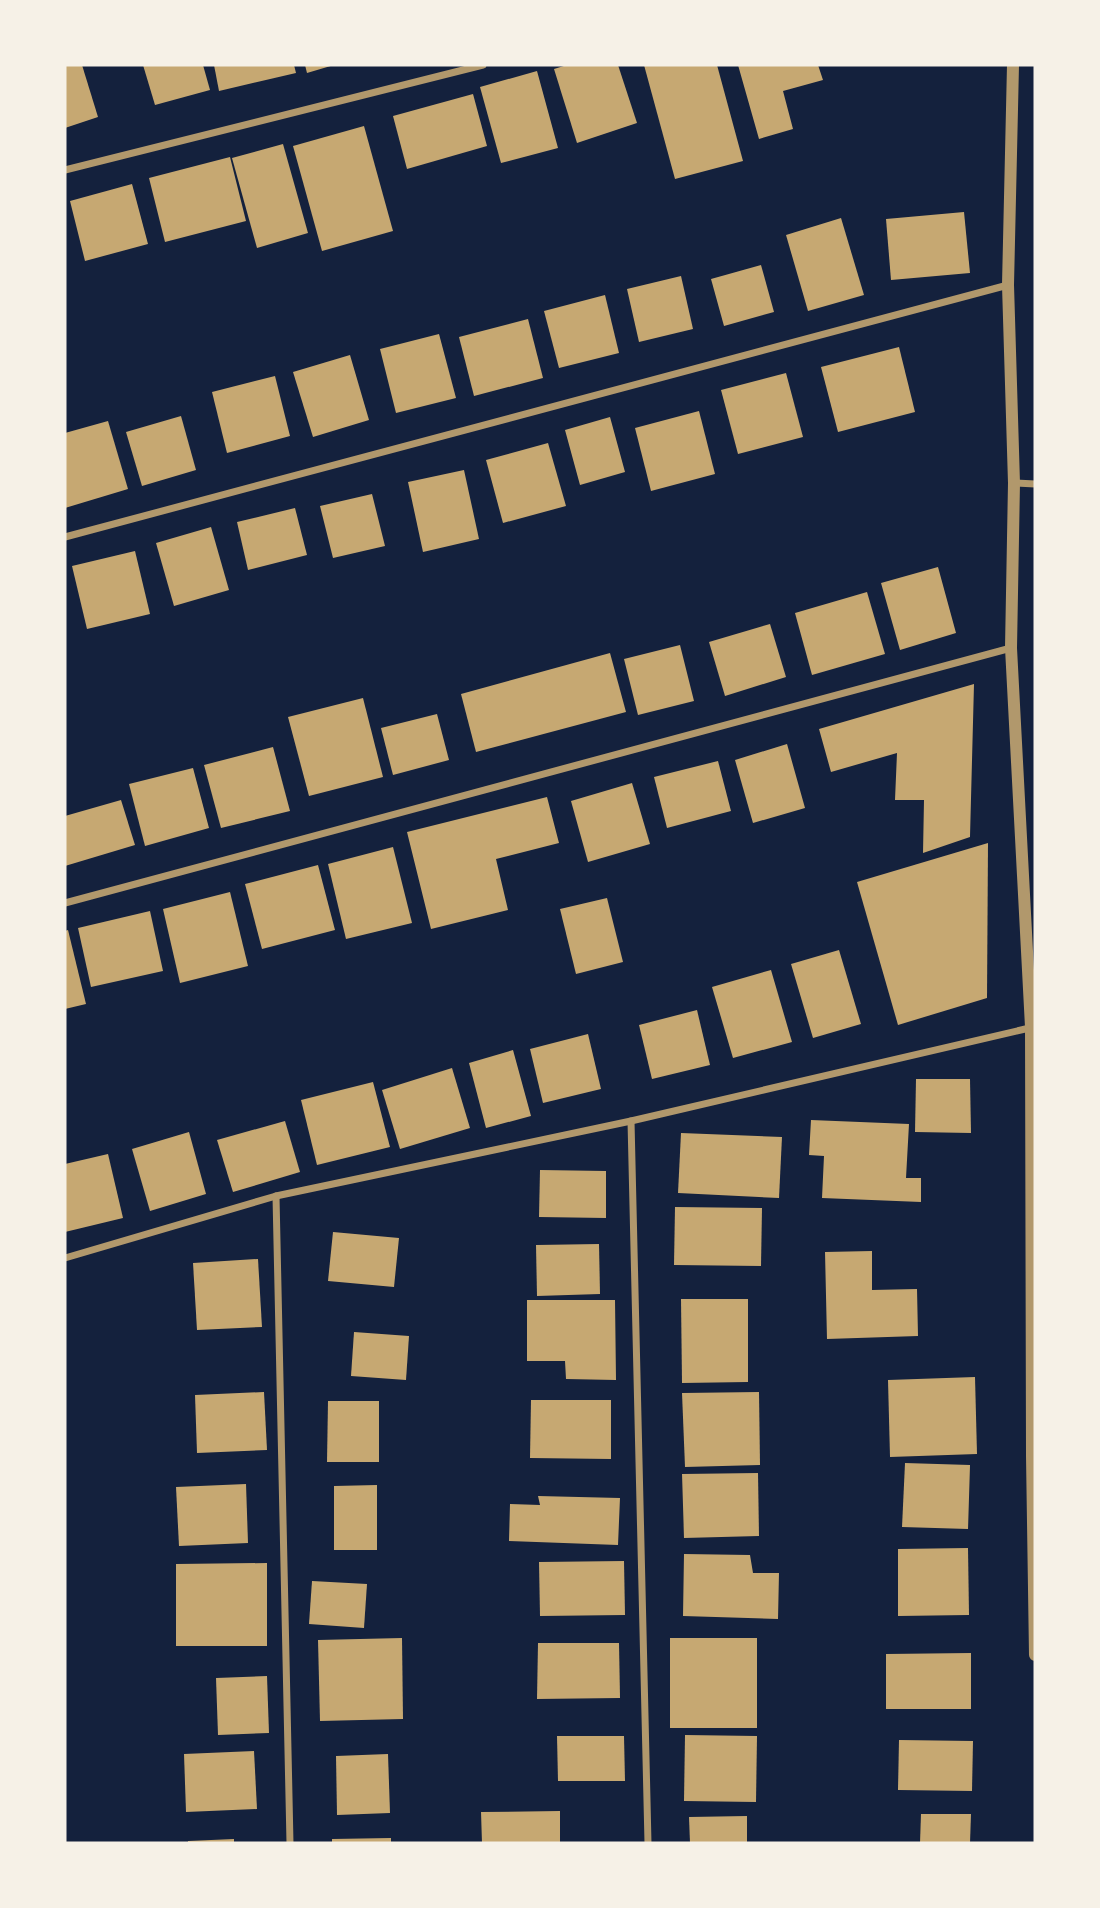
<svg xmlns="http://www.w3.org/2000/svg" width="1100" height="1908" viewBox="0 0 1100 1908" font-family="'Noto Sans',sans-serif">
  <rect width="100%" height="100%" fill="#14213d"/>
  <g fill="#c6a872">
    <polygon points="65,65 82,65 98,117 65,128"/>
    <polygon points="143,65 203,65 210,90 155,105"/>
    <polygon points="214,65 294,65 296,73 219,91"/>
    <polygon points="305,65 334,65 307,73"/>
    <polygon points="567,65 618,65 637,123 577,143 554,69"/>
    <polygon points="644,65 717,65 743,161 675,179"/>
    <polygon points="738,65 818,65 823,80 783,91 793,129 759,139"/>
    <polygon points="537,71 558,148 501,163 480,87"/>
    <polygon points="473,94 487,146 407,169 393,116"/>
    <polygon points="364,126 393,231 322,251 293,146"/>
    <polygon points="283,144 308,233 257,248 232,158"/>
    <polygon points="230,157 246,221 165,242 149,178"/>
    <polygon points="132,184 148,244 85,261 70,201"/>
    <polygon points="964,212 970,273 891,280 886,219"/>
    <polygon points="841,218 864,295 808,311 786,235"/>
    <polygon points="761,265 774,312 724,326 711,279"/>
    <polygon points="681,276 693,329 639,342 627,289"/>
    <polygon points="605,295 619,353 559,368 544,311"/>
    <polygon points="528,319 543,378 474,396 459,337"/>
    <polygon points="439,334 456,398 396,413 380,349"/>
    <polygon points="899,347 915,412 838,432 821,367"/>
    <polygon points="350,355 369,420 313,437 293,372"/>
    <polygon points="786,373 803,437 738,454 721,390"/>
    <polygon points="275,376 290,436 227,453 212,392"/>
    <polygon points="699,411 715,474 651,491 635,428"/>
    <polygon points="181,416 196,470 142,486 126,432"/>
    <polygon points="610,417 625,472 580,485 565,430"/>
    <polygon points="108,421 128,489 65,508 65,433"/>
    <polygon points="548,443 566,506 503,523 486,460"/>
    <polygon points="464,470 479,539 423,552 408,482"/>
    <polygon points="372,494 385,546 333,558 320,506"/>
    <polygon points="295,508 307,555 248,570 237,522"/>
    <polygon points="211,527 229,590 174,606 156,543"/>
    <polygon points="135,551 150,614 87,629 72,566"/>
    <polygon points="938,567 956,633 900,650 881,583"/>
    <polygon points="867,592 885,654 812,675 795,613"/>
    <polygon points="770,624 786,677 725,696 709,642"/>
    <polygon points="680,645 694,701 638,715 624,659"/>
    <polygon points="610,653 626,712 476,752 461,694"/>
    <polygon points="974,684 970,837 923,853 924,800 895,800 897,753 831,772 819,729"/>
    <polygon points="363,698 383,777 309,796 288,717"/>
    <polygon points="437,714 449,760 393,775 381,728"/>
    <polygon points="787,744 805,808 753,823 735,760"/>
    <polygon points="273,747 290,811 221,828 204,765"/>
    <polygon points="718,761 731,811 667,828 654,777"/>
    <polygon points="193,768 209,828 145,846 129,784"/>
    <polygon points="632,783 650,844 588,862 571,801"/>
    <polygon points="547,797 559,843 496,859 508,910 431,929 407,832"/>
    <polygon points="121,800 135,845 65,866 65,816"/>
    <polygon points="988,843 987,998 898,1025 857,882"/>
    <polygon points="393,847 412,923 346,939 328,864"/>
    <polygon points="318,865 335,930 262,949 245,884"/>
    <polygon points="230,892 248,966 180,983 163,909"/>
    <polygon points="607,898 623,962 576,974 560,909"/>
    <polygon points="150,911 163,971 91,987 78,928"/>
    <polygon points="68,930 86,1004 65,1009 65,931"/>
    <polygon points="839,950 861,1024 813,1038 791,964"/>
    <polygon points="771,970 792,1042 733,1058 712,987"/>
    <polygon points="697,1010 710,1065 652,1079 639,1025"/>
    <polygon points="588,1034 601,1089 543,1103 530,1049"/>
    <polygon points="513,1050 531,1116 486,1128 469,1063"/>
    <polygon points="452,1068 470,1128 400,1149 382,1090"/>
    <polygon points="916,1079 970,1079 971,1133 915,1132"/>
    <polygon points="373,1082 390,1147 317,1165 301,1100"/>
    <polygon points="811,1120 909,1124 906,1178 921,1178 921,1202 822,1198 824,1156 809,1155"/>
    <polygon points="285,1121 300,1172 233,1192 217,1140"/>
    <polygon points="189,1132 206,1194 150,1211 132,1149"/>
    <polygon points="681,1133 782,1137 779,1198 678,1193"/>
    <polygon points="108,1154 123,1218 65,1232 65,1164"/>
    <polygon points="540,1170 606,1171 606,1218 539,1217"/>
    <polygon points="675,1207 762,1208 761,1266 674,1265"/>
    <polygon points="333,1232 399,1238 394,1287 328,1281"/>
    <polygon points="599,1244 600,1294 537,1296 536,1245"/>
    <polygon points="872,1251 872,1290 917,1289 918,1336 827,1339 825,1252"/>
    <polygon points="258,1259 262,1327 197,1330 193,1263"/>
    <polygon points="681,1299 748,1299 748,1382 682,1383"/>
    <polygon points="527,1300 615,1300 616,1380 566,1379 565,1361 527,1361"/>
    <polygon points="354,1332 409,1336 406,1380 351,1376"/>
    <polygon points="975,1377 977,1454 890,1457 888,1380"/>
    <polygon points="264,1392 267,1450 197,1453 195,1395"/>
    <polygon points="759,1392 760,1465 685,1467 682,1393"/>
    <polygon points="531,1400 611,1400 611,1459 530,1458"/>
    <polygon points="328,1401 379,1401 379,1462 327,1462"/>
    <polygon points="905,1463 970,1465 968,1529 902,1527"/>
    <polygon points="758,1473 759,1536 684,1538 682,1474"/>
    <polygon points="246,1484 248,1543 179,1546 176,1487"/>
    <polygon points="377,1485 377,1550 334,1550 334,1486"/>
    <polygon points="538,1496 620,1498 618,1545 509,1541 510,1504 540,1505"/>
    <polygon points="968,1548 969,1615 898,1616 898,1549"/>
    <polygon points="684,1554 750,1555 753,1573 779,1573 778,1619 683,1616"/>
    <polygon points="624,1561 625,1615 540,1616 539,1562"/>
    <polygon points="267,1563 267,1646 176,1646 176,1564"/>
    <polygon points="312,1581 367,1584 364,1628 309,1624"/>
    <polygon points="402,1638 403,1719 320,1721 318,1640"/>
    <rect x="670" y="1638" width="87" height="90"/>
    <polygon points="538,1643 619,1643 620,1698 537,1699"/>
    <polygon points="971,1653 971,1709 886,1709 886,1654"/>
    <polygon points="267,1676 269,1733 218,1735 216,1678"/>
    <polygon points="685,1735 757,1736 756,1802 684,1801"/>
    <polygon points="557,1736 624,1736 625,1781 558,1781"/>
    <polygon points="899,1740 973,1741 972,1791 898,1790"/>
    <polygon points="254,1751 257,1809 186,1812 184,1754"/>
    <polygon points="388,1754 390,1813 337,1815 336,1756"/>
    <polygon points="560,1811 560,1843 482,1843 481,1812"/>
    <polygon points="921,1814 971,1814 970,1843 920,1843"/>
    <polygon points="747,1816 747,1843 690,1843 689,1817"/>
    <polygon points="391,1838 391,1843 332,1843 332,1839"/>
    <polygon points="234,1839 234,1843 188,1843 188,1841"/>
  </g>
  <g fill="none" stroke-linecap="round" stroke-linejoin="round">
    <g stroke="#b1986c" stroke-width="7">
      <polyline points="65,170 483,65"/>
      <polyline points="1014,483 1035,484"/>
      <polyline points="65,537 1008,285"/>
      <polyline points="65,903 1011,648"/>
      <polyline points="631,1121 648,1843"/>
      <polyline points="276,1196 290,1843"/>
      <polyline points="65,1258 276,1196 631,1121 1034,1027"/>
    </g>
    <polyline stroke="#b1986c" stroke-width="12" points="1013,65 1008,285 1014,483 1011,648 1031,1027 1032,1456 1035,1655"/>
  </g>
  <rect width="1100" height="1908" fill="none" stroke="#f6f1e7" stroke-width="133"/>
</svg>
